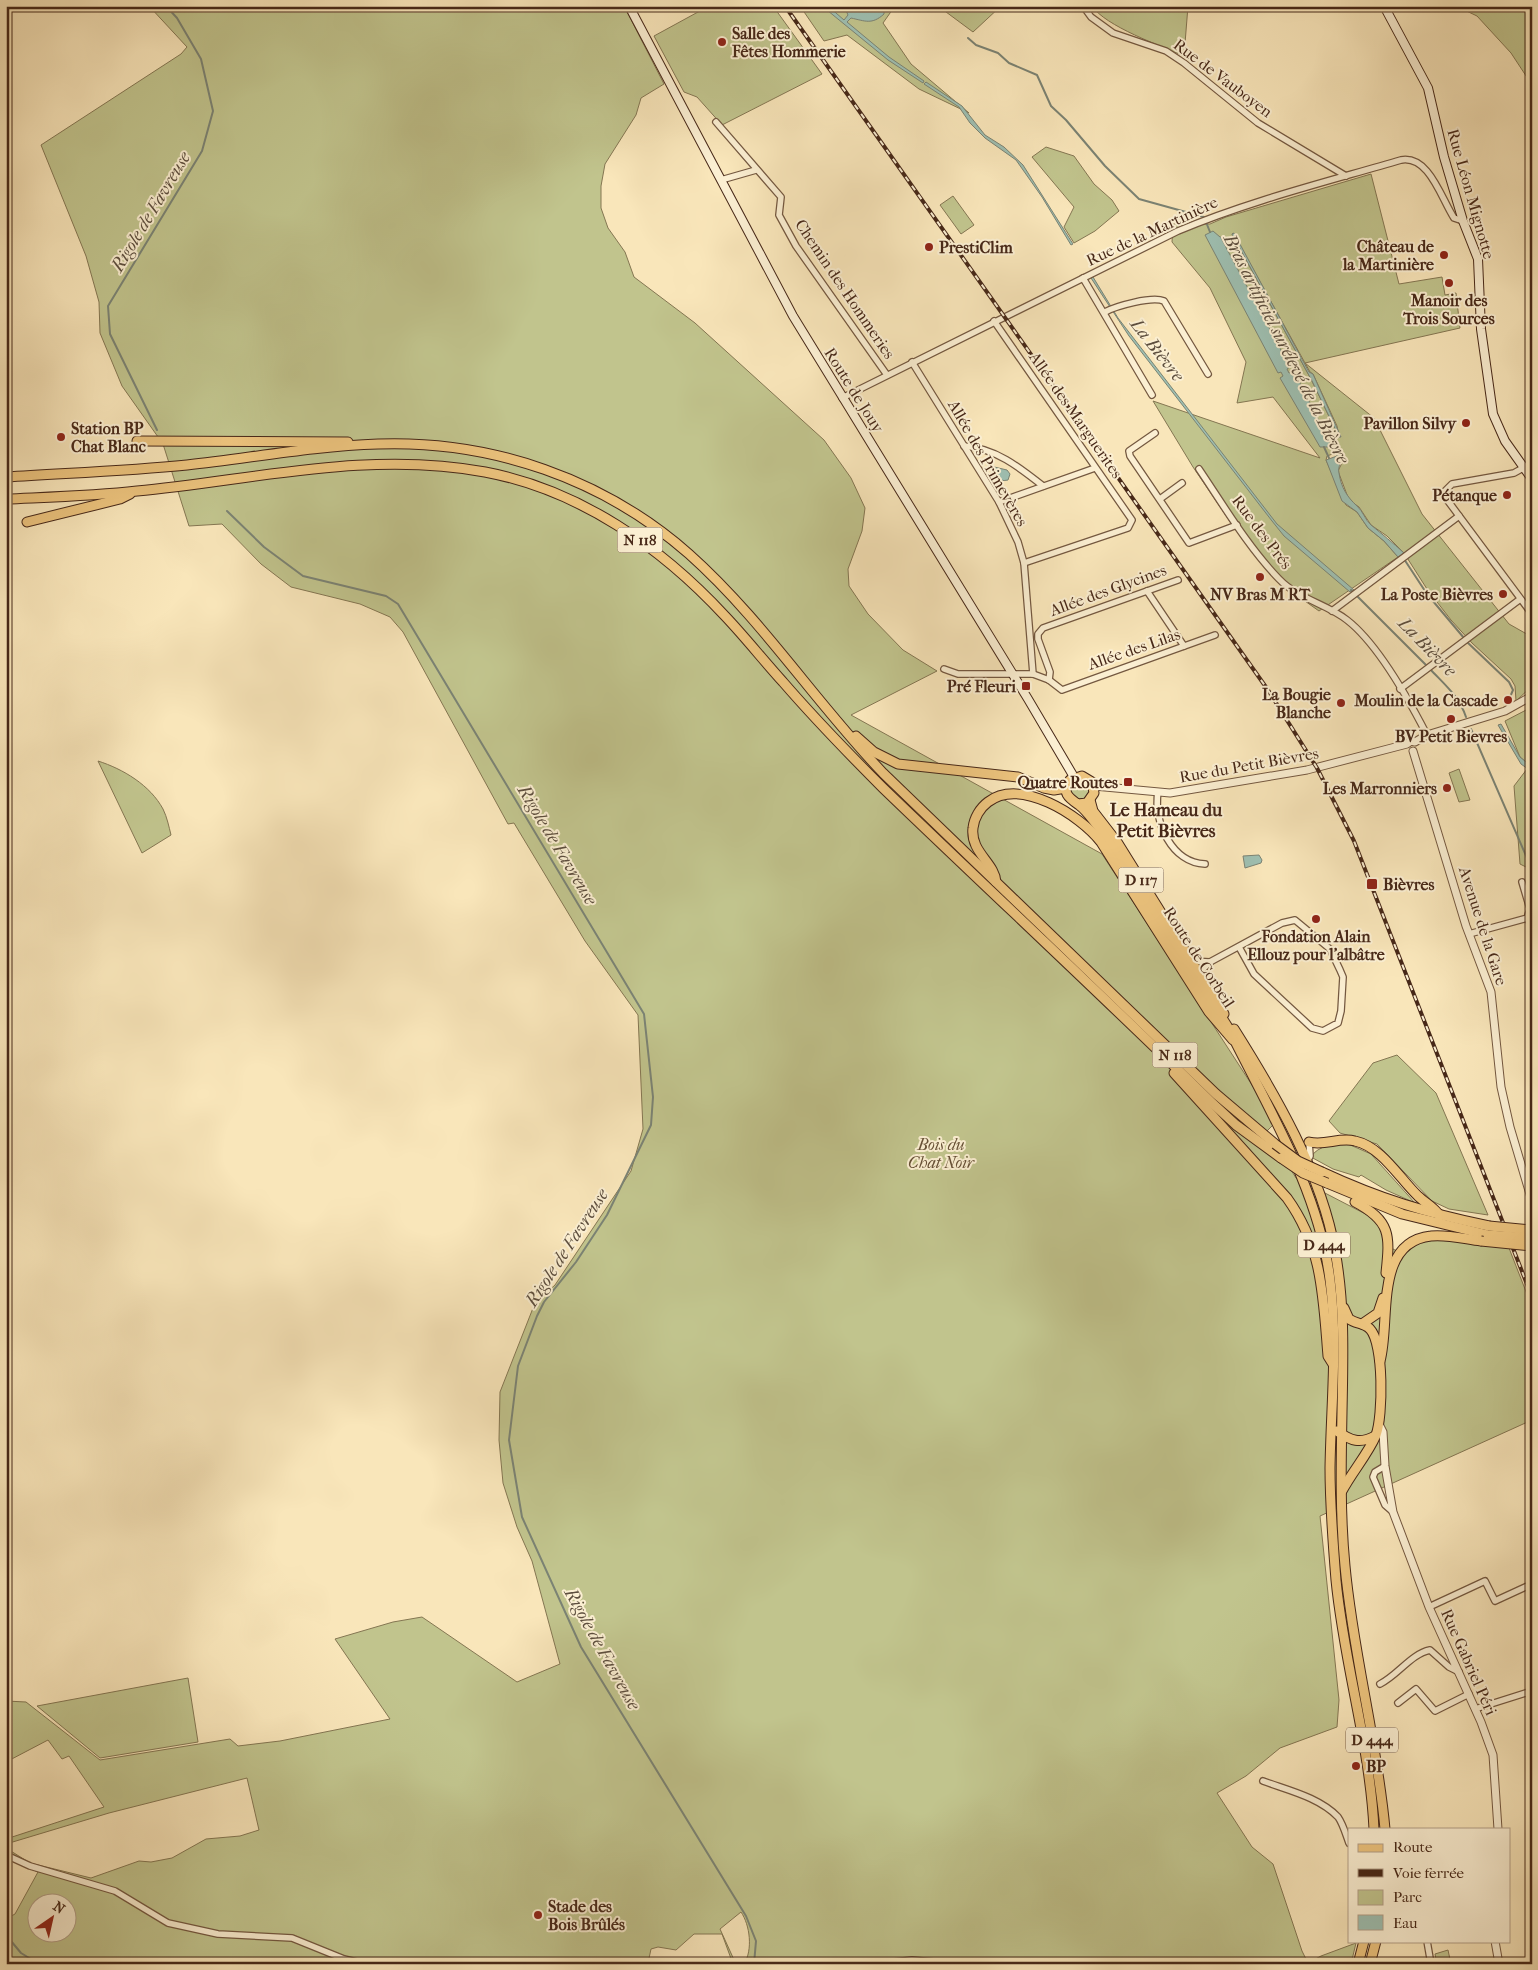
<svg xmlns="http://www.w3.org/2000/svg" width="1538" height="1970" viewBox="0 0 1538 1970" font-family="'IM FELL French Canon',serif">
  <rect width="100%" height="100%" fill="#f9e6ba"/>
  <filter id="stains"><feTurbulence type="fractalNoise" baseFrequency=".004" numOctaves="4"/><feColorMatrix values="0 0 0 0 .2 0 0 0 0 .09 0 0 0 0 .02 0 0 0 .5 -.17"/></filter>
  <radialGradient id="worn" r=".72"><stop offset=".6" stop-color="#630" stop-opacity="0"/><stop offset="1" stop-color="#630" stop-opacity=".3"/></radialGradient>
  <g fill="#c1c48d" stroke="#847652" fill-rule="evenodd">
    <path d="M 149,6 L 624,6 L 664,84 L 641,98 L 636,115 L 605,164 L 601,186 L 601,208 L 608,228 L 625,252 L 634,277 L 695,323 L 824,440 L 851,478 L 865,508 L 862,531 L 848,569 L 849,586 L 868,614 L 903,650 L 937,671 L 851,715 L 1102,854 L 1276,1122 L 1267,1131 L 1296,1178 L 1377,1220 L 1386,1245 L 1402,1254 L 1415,1243 L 1431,1238 L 1509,1248 L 1532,1307 L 1532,1420 L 1320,1516 L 1339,1700 L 1337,1727 L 1280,1748 L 1246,1776 L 1217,1793 L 1252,1847 L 1273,1864 L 1302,1951 L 1308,1963 L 1321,1956 L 1356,1943 L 1351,1964 L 744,1964 C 753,1950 750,1925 741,1912 L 720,1929 L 735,1962 L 733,1964 L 722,1934 L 694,1934 L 676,1950 L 658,1947 L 651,1949 L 648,1963 L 680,1962 L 720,1964 L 6,1964 L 6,1919 L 15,1914 L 38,1872 L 6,1858 L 6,1848 L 30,1863 L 91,1878 L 139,1861 L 151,1862 L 172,1858 L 206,1839 L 240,1836 L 259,1830 L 247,1778 L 109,1813 L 6,1844 L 6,1839 L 104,1807 L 69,1756 L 62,1759 L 48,1740 L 6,1762 L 6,1701 L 26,1702 L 100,1760 L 230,1739 L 238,1746 L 280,1741 L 390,1719 L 335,1639 L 393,1622 L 422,1617 L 517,1682 L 560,1664 L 532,1561 L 517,1527 L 503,1483 L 499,1440 L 500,1392 L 535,1303 L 555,1285 L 631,1171 L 643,1129 L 638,1015 L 585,941 L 514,823 L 508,824 L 403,632 L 390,617 L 360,604 L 291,587 L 261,564 L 222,524 L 189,526 L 163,444 L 122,386 L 100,333 L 99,302 L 86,256 L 41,145 L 181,54 L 187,47 ZM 38,1902 L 68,1902 L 68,1932 L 38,1932 Z"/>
    <polygon points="709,6 773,6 822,74 722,125 697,97 684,92 654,36"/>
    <polygon points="800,6 895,6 883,23 911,64 969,113 919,89 847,35 824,41"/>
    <polygon points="938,6 1001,6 973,32"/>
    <path d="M 1092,6 L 1188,6 L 1184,56 C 1161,46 1105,26 1092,6 Z"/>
    <polygon points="1456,6 1532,6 1532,85 1511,53 1477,16"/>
    <polygon points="1046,147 1074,156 1094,184 1112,200 1119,211 1095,231 1074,243 1064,227 1074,207 1032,157"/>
    <path d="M 1371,174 L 1399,284 L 1442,277 L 1445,295 L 1456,293 L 1460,328 L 1305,363 L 1374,418 L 1422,514 L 1509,624 L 1532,637 L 1532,686 L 1516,701 L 1515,686 L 1511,679 L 1472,643 L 1451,620 L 1427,589 L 1404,553 L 1387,536 L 1371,525 L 1359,507 L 1349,500 L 1338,471 L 1342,463 L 1341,451 L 1327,456 L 1326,460 L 1346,505 L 1357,512 L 1368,528 L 1384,541 L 1398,557 L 1319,611 L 1278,582 L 1235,529 L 1193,467 L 1153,401 L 1320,458 L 1273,397 L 1237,403 L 1246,362 L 1210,288 L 1172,242 L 1173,224 L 1210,224 L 1226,217 ZM 1233,233 L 1310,372 L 1313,374 L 1337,426 L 1339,437 L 1312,381 L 1232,234 Z"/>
    <polygon points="953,196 974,225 961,234 940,205"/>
    <polygon points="1530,708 1532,709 1532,767 1520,757 1505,721"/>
    <path d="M 98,761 C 123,769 150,785 163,809 C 167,817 169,827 171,835 L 142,853 Z"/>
    <polygon points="1459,769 1470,800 1459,802 1449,773"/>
    <polygon points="1527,769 1532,772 1532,870 1520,864 1514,786"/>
    <circle cx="1080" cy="790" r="9"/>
    <polygon points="1397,1055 1436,1093 1488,1215 1449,1209 1432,1201 1377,1144 1340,1133 1329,1121 1373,1063"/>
    <path d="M 1348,1144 L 1371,1154 L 1415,1203 L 1386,1190 L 1361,1175 L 1359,1177 L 1333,1169 L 1311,1157 C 1318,1145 1335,1144 1348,1144 Z"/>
    <polygon points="188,1678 198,1742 100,1758 37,1706"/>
    <polygon points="1448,1950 1451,1964 1437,1964 1435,1954"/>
  </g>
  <g fill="#9ebfb1" stroke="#7b8374">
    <path d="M 822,6 L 828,6 L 844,20 L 848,15 L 844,6 L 884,6 L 884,14 C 872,25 865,21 851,18 L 847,22 L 889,57 L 924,81 L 923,83 L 888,60 Z"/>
    <polygon points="926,82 962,106 985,135 1004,147 1023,165 1073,244 1071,245 1042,197 1016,160 985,138 970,123 959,107 924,84"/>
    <polygon points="1213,231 1220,237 1234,240 1232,234 1234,233 1309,372 1313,374 1341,437 1339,437 1312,381 1237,243 1221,238 1290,367 1287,369 1289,373 1294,371 1332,447 1320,447 1280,378 1283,376 1281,372 1278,373 1205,235"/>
    <polygon points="1093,277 1118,318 1277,524 1354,590 1350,592 1284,536 1272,521 1129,336 1091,278"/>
    <path d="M 1338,450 L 1341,451 C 1344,462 1337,465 1339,473 C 1341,487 1347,497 1357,506 C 1363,511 1365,520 1371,525 C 1382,534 1393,543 1404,553 L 1398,557 L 1384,541 L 1368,528 L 1357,512 L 1342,501 L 1326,460 L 1337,456 Z"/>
    <path d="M 990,466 L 1007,470 L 1010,474 L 1008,480 C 997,483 992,473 990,466 Z"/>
    <polygon points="1501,724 1520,757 1532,767 1532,772 1521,764 1498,725"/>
    <polygon points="1259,855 1262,860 1261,863 1245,868 1243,856"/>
  </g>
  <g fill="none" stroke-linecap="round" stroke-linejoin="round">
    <g stroke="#7b8374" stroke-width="2">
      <polyline points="968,38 976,45 998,53 1009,63 1037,75 1051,106 1066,120 1105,166 1139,199 1204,217 1210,232"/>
      <polyline points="157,430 110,334 108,306 202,151 213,111 201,59 177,18 166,6"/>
      <polyline points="1324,447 1329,458"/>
      <polyline points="227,511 264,547 303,576 386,596 398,604 644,1014 653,1097 651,1125 607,1215 576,1262 544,1302 537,1316 518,1366 509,1440 522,1517 581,1647 746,1916 756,1941 754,1964"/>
      <polyline points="1404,559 1427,594 1464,638"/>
      <polyline points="1351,590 1427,666"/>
      <polyline points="1467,642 1509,682 1513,690 1510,697"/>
      <path d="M 1430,669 C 1445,685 1459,696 1466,717"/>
      <polyline points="1471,729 1527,858 1532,861"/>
      <polyline points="6,1935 21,1953 39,1964"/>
    </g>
    <defs>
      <g id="minor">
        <polyline points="1083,6 1091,17 1113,33 1166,51 1184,63 1258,123 1346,176"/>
        <polyline points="716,122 781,197 779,215 796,246 887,375"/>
        <polyline points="721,180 756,170"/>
        <polyline points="1083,278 1152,395"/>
        <path d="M 1105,312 C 1116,306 1152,296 1164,301 L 1208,374"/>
        <polyline points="994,321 1132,520 1128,528 1024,563"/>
        <polyline points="912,362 999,502 1018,542 1024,563 1033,674"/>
        <path d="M 842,398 L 1178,231 C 1249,201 1326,182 1401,160 C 1429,155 1441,198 1454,218 L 1463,221"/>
        <polyline points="1155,433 1129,451 1130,456 1189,543 1237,525"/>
        <path d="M 964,446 C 995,448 1019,467 1043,486"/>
        <polyline points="1523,468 1514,473 1452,484 1444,492 1445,497 1532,614"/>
        <path d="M 1199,469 C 1224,506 1248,547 1279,579 C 1298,599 1327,604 1347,620 C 1378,644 1409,700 1427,735"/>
        <polyline points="1160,499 1182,483"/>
        <polyline points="999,502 1095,468"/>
        <polyline points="1147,591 1184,646"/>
        <polyline points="1332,611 1459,516"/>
        <polyline points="944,669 958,674 1033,674 1049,680 1062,690 1215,635"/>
        <polyline points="1049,680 1050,672 1038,639 1038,634 1043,628 1178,580"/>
        <polyline points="1400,689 1519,600"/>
        <path d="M 1158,792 C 1153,822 1172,863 1205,864"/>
        <polyline points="1527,918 1532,926"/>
        <polyline points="1469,934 1527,918 1530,909 1522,882"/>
        <polyline points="1191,961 1210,962"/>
        <polyline points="1196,973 1199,973 1210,962 1282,923 1295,920 1330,949 1340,970 1343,977 1341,1011 1338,1023 1323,1031 1312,1028 1254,974 1239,947"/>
        <polyline points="1307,1162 1310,1156 1309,1142"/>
        <polyline points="1385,1466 1375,1472 1373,1477 1385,1505 1393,1512"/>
        <polyline points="1429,1607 1485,1581 1495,1601 1532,1584"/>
        <path d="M 1380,1684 C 1398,1675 1411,1654 1430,1650 L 1449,1667 L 1459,1672"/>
        <polyline points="1398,1703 1416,1689 1435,1711 1469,1694"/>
        <polyline points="1475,1709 1532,1691"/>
        <path d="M 1263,1781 C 1287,1790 1319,1797 1338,1817 C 1343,1824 1346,1835 1349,1843"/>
        <polyline points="6,1855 30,1866 115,1891 168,1923 218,1934 292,1938 344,1959 365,1964"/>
        <polyline points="1427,1941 1431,1964"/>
        <polyline points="877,1964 912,1960 955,1964"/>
      </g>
      <g id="tertiary">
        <polyline points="1413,751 1466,926 1491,992 1501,1087 1510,1127 1532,1201"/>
        <polyline points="1094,786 1170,793 1307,770 1407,744 1411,741 1415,742 1427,735 1505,711 1532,696"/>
        <polyline points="1379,1424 1383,1432 1385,1466 1393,1512 1429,1607 1481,1722 1493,1755 1498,1829"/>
        <polyline points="1495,1941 1499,1964"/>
      </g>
      <g id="secondary">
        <polyline points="629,6 793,316 1028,699 1074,777"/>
        <polyline points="1384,6 1428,88 1444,157 1463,221 1478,259 1481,329 1493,414 1505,441 1532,479"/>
      </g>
      <g id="primary">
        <polyline points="1090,800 1093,811 1117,842 1224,1014"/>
        <path d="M 1078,804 L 1087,803 L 1094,793 L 1092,782 L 1082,776 L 1070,780 C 1061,793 1069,798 1079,805 C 1086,810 1092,819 1098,826 C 1131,875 1161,926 1191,976 C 1204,995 1221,1013 1231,1033 C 1270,1112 1319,1191 1330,1280 C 1338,1342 1331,1405 1330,1468 C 1330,1505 1333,1543 1336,1580 C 1344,1664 1370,1745 1374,1829"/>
        <path d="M 1234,1029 C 1275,1094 1322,1174 1335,1251 C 1345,1304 1343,1358 1342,1412 C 1341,1464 1340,1515 1345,1566 C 1353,1654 1377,1740 1385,1829"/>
        <path d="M 1337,1431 C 1351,1441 1360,1444 1375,1436"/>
        <path d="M 1342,1491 C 1352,1472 1368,1454 1376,1435 C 1383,1416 1384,1344 1370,1329 C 1364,1323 1356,1324 1349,1319 L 1344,1308"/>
        <polyline points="1358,1964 1364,1941"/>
        <polyline points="1370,1964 1376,1941"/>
      </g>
      <g id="trunk">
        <polyline points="137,441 348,442"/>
        <path d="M 6,477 C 67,473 127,471 187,465 C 251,458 314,446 378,444 C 492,440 604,479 689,554 C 762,619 815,702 883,773 L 1216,1094 L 1275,1144"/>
        <path d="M 6,499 C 50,497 94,496 137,491 C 253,480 369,450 485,472 C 580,490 661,547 725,616 C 745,637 763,660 783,682 C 815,719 849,754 883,788 C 992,893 1102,995 1210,1101 L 1236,1125 L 1281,1158"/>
        <polyline points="27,522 120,499 130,494"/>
        <polyline points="856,736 874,752 898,764 1018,777 1044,788 1054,790 1066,788"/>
        <path d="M 996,882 C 995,863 970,852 973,828 C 974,818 980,808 988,802 C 1020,777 1080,815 1101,842 L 1209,1012 L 1233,1040"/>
        <path d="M 1174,1073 L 1287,1198 C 1323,1248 1323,1297 1328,1356 L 1333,1364"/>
        <path d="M 1309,1142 C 1325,1146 1339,1137 1355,1141 C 1382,1147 1399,1178 1418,1196 C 1425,1203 1434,1207 1440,1216"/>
        <path d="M 1322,1172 C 1380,1199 1427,1213 1489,1226"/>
        <polyline points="1327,1183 1402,1214 1488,1235"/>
        <path d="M 1355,1202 C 1391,1221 1390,1235 1386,1273"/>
        <polyline points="1362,1324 1378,1313 1383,1298"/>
        <path d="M 1380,1361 C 1391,1322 1373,1242 1431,1236 C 1446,1234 1465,1239 1481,1241"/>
      </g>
    </defs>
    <use href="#minor" stroke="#745840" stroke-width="8"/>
    <use href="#tertiary" stroke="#745840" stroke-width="9"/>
    <use href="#secondary" stroke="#472818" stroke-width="10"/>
    <use href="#primary" stroke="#472818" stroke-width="11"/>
    <use href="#trunk" stroke="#472818" stroke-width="11"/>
    <use href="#minor" stroke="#fbefd2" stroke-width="5.5"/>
    <use href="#tertiary" stroke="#fbefd2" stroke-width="7"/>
    <use href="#secondary" stroke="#fbefd2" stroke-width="8"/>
    <use href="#primary" stroke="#ecc37d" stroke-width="9"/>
    <use href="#trunk" stroke="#ecc37d" stroke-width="9"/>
    <defs>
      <polyline id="rail" points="785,6 1268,690 1317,768 1354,841 1532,1297"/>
    </defs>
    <use href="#rail" stroke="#472818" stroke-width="4"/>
    <use href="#rail" stroke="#fbefd2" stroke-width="2" stroke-dasharray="5.5" stroke-linecap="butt"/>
    <defs>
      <g id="trunk-bridge">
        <polyline points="1275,1144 1298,1161 1322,1172"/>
        <polyline points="1281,1158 1303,1173 1327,1183"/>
        <polyline points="1489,1226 1532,1230"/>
        <polyline points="1488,1235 1532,1238"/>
        <polyline points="1481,1241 1532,1246"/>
      </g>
    </defs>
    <use href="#trunk-bridge" stroke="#472818" stroke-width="11" stroke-linecap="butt"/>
    <use href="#trunk-bridge" stroke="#ecc37d" stroke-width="9"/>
  </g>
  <g fill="#8f2418" stroke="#fbefd2" stroke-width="2">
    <circle cx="722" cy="42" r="5"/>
    <circle cx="929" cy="247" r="5"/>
    <circle cx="1444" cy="255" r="5"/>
    <circle cx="1449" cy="283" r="5"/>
    <circle cx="1466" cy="423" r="5"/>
    <circle cx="61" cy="437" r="5"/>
    <circle cx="1507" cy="495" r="5"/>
    <circle cx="1260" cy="577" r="5"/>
    <circle cx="1503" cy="594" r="5"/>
    <rect x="1021" y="681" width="10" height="10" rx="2.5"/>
    <circle cx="1508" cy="700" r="5"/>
    <circle cx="1341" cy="703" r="5"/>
    <circle cx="1451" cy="719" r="5"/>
    <rect x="1123" y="777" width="10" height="10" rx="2.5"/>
    <circle cx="1447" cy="788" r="5"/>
    <rect x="1366" y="878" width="12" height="12" rx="2.5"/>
    <circle cx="1316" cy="919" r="5"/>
    <circle cx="1356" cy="1766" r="5"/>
    <circle cx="538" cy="1915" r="5"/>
  </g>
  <g text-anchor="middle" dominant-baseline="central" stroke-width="4" stroke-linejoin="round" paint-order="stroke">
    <g fill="#fbefd2" stroke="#7d6450" stroke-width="1">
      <rect x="617.5" y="527.5" width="45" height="25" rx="4"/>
      <rect x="1118.5" y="867.5" width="45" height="25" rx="4"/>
      <rect x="1152.5" y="1042.5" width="45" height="25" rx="4"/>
      <rect x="1298" y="1232.5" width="52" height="25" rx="4"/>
      <rect x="1346" y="1727.5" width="52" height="25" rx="4"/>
    </g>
    <g font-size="15" font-weight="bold" fill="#472818">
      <text x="640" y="540">N 118</text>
      <text x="1141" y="880">D 117</text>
      <text x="1175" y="1055">N 118</text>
      <text x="1324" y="1245">D 444</text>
      <text x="1372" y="1740">D 444</text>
    </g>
    <g font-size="16" font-weight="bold" fill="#472818" stroke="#fbefd2" text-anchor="end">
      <text x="732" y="33" text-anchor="start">Salle des<tspan x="732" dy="18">Fêtes Hommerie</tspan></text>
      <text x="1434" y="246">Château de<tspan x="1434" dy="18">la Martinière</tspan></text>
      <text x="939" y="247" text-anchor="start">PrestiClim</text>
      <text x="1449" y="300" text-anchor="middle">Manoir des<tspan x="1449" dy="18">Trois Sources</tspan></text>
      <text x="1456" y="423">Pavillon Silvy</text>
      <text x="71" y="428" text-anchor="start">Station BP<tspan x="71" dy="18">Chat Blanc</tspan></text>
      <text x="1497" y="495">Pétanque</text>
      <text x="1260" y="594" text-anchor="middle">NV Bras M RT</text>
      <text x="1493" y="594">La Poste Bièvres</text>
      <text x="1016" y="686">Pré Fleuri</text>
      <text x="1331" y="694">La Bougie<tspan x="1331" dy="18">Blanche</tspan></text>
      <text x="1498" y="700">Moulin de la Cascade</text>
      <text x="1451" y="736" text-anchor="middle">BV Petit Bievres</text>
      <text x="1118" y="782">Quatre Routes</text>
      <text x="1437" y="788">Les Marronniers</text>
      <text x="1383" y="884" text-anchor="start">Bièvres</text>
      <text x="1316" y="936" text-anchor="middle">Fondation Alain<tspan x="1316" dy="18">Ellouz pour l’albâtre</tspan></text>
      <text x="1366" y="1766" text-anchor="start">BP</text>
      <text x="548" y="1906" text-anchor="start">Stade des<tspan x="548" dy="18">Bois Brûlés</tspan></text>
    </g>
    <g font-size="16" fill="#472818" stroke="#fbefd2">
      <text transform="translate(1223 78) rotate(37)">Rue de Vauboyen</text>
      <text transform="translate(1471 194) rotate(74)">Rue Léon Mignotte</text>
      <text transform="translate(1152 231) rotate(-25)">Rue de la Martinière</text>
      <text transform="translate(845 289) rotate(56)">Chemin des Hommeries</text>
      <text transform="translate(854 390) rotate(58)">Route de Jouy</text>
      <text transform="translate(1076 415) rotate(55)">Allée des Marguerites</text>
      <text transform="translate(988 463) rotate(60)">Allée des Primevères</text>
      <text transform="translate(1262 532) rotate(53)">Rue des Prés</text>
      <text transform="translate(1108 590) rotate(-20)">Allée des Glycines</text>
      <text transform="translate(1134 649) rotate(-19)">Allée des Lilas</text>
      <text transform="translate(1249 765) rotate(-10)">Rue du Petit Bièvres</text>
      <text transform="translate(1483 926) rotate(72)">Avenue de la Gare</text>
      <text transform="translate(1199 957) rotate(57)">Route de Corbeil</text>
      <text transform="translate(1469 1662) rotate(66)">Rue Gabriel Péri</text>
    </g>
    <g font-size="16" font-style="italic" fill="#664f35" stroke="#fbefd2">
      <text x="941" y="1144">Bois du<tspan x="941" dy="18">Chat Noir</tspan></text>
    </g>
    <g font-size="18" font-style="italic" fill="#5d4e3e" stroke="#fbefd2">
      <text transform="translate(151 212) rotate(-59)">Rigole de Favreuse</text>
      <text transform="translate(1286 349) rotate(63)">Bras artificiel surélevé de la Bièvre</text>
      <text transform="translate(1157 350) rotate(52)">La Bièvre</text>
      <text transform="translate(1427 647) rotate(46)">La Bièvre</text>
      <text transform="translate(557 845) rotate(59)">Rigole de Favreuse</text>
      <text transform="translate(567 1248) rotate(-57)">Rigole de Favreuse</text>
      <text transform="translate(602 1649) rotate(61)">Rigole de Favreuse</text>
    </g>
    <g font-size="18" font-weight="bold" fill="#472818" stroke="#fbefd2">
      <text x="1166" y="810">Le Hameau du<tspan x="1166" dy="21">Petit Bièvres</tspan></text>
    </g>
  </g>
  <rect width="1538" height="1970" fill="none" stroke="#f9e6ba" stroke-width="25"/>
  <rect x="8" y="8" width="1523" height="1955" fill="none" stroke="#472818" stroke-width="2.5"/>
  <rect x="12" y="12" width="1513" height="1945" fill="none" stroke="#472818"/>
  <rect x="1348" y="1828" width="162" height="115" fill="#fbefd2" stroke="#b39f88"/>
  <rect x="1358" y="1844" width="25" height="8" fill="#ecc37d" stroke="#b39f88"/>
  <text x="1393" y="1852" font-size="15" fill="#472818">Route</text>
  <rect x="1358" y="1869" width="25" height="8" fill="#472818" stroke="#b39f88"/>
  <text x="1393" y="1878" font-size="15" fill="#472818">Voie ferrée</text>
  <rect x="1358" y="1890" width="25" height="15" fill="#c1c48d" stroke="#b39f88"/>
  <text x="1393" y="1902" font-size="15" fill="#472818">Parc</text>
  <rect x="1358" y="1915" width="25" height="15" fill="#9ebfb1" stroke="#b39f88"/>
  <text x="1393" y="1928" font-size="15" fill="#472818">Eau</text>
  <g transform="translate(52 1918) rotate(34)"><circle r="24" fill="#fbefd2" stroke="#b39f88"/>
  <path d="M0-4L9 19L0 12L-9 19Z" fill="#8f2418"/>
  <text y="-8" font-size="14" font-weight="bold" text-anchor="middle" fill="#472818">N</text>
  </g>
  <rect width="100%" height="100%" filter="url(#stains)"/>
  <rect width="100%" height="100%" fill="url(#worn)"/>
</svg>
